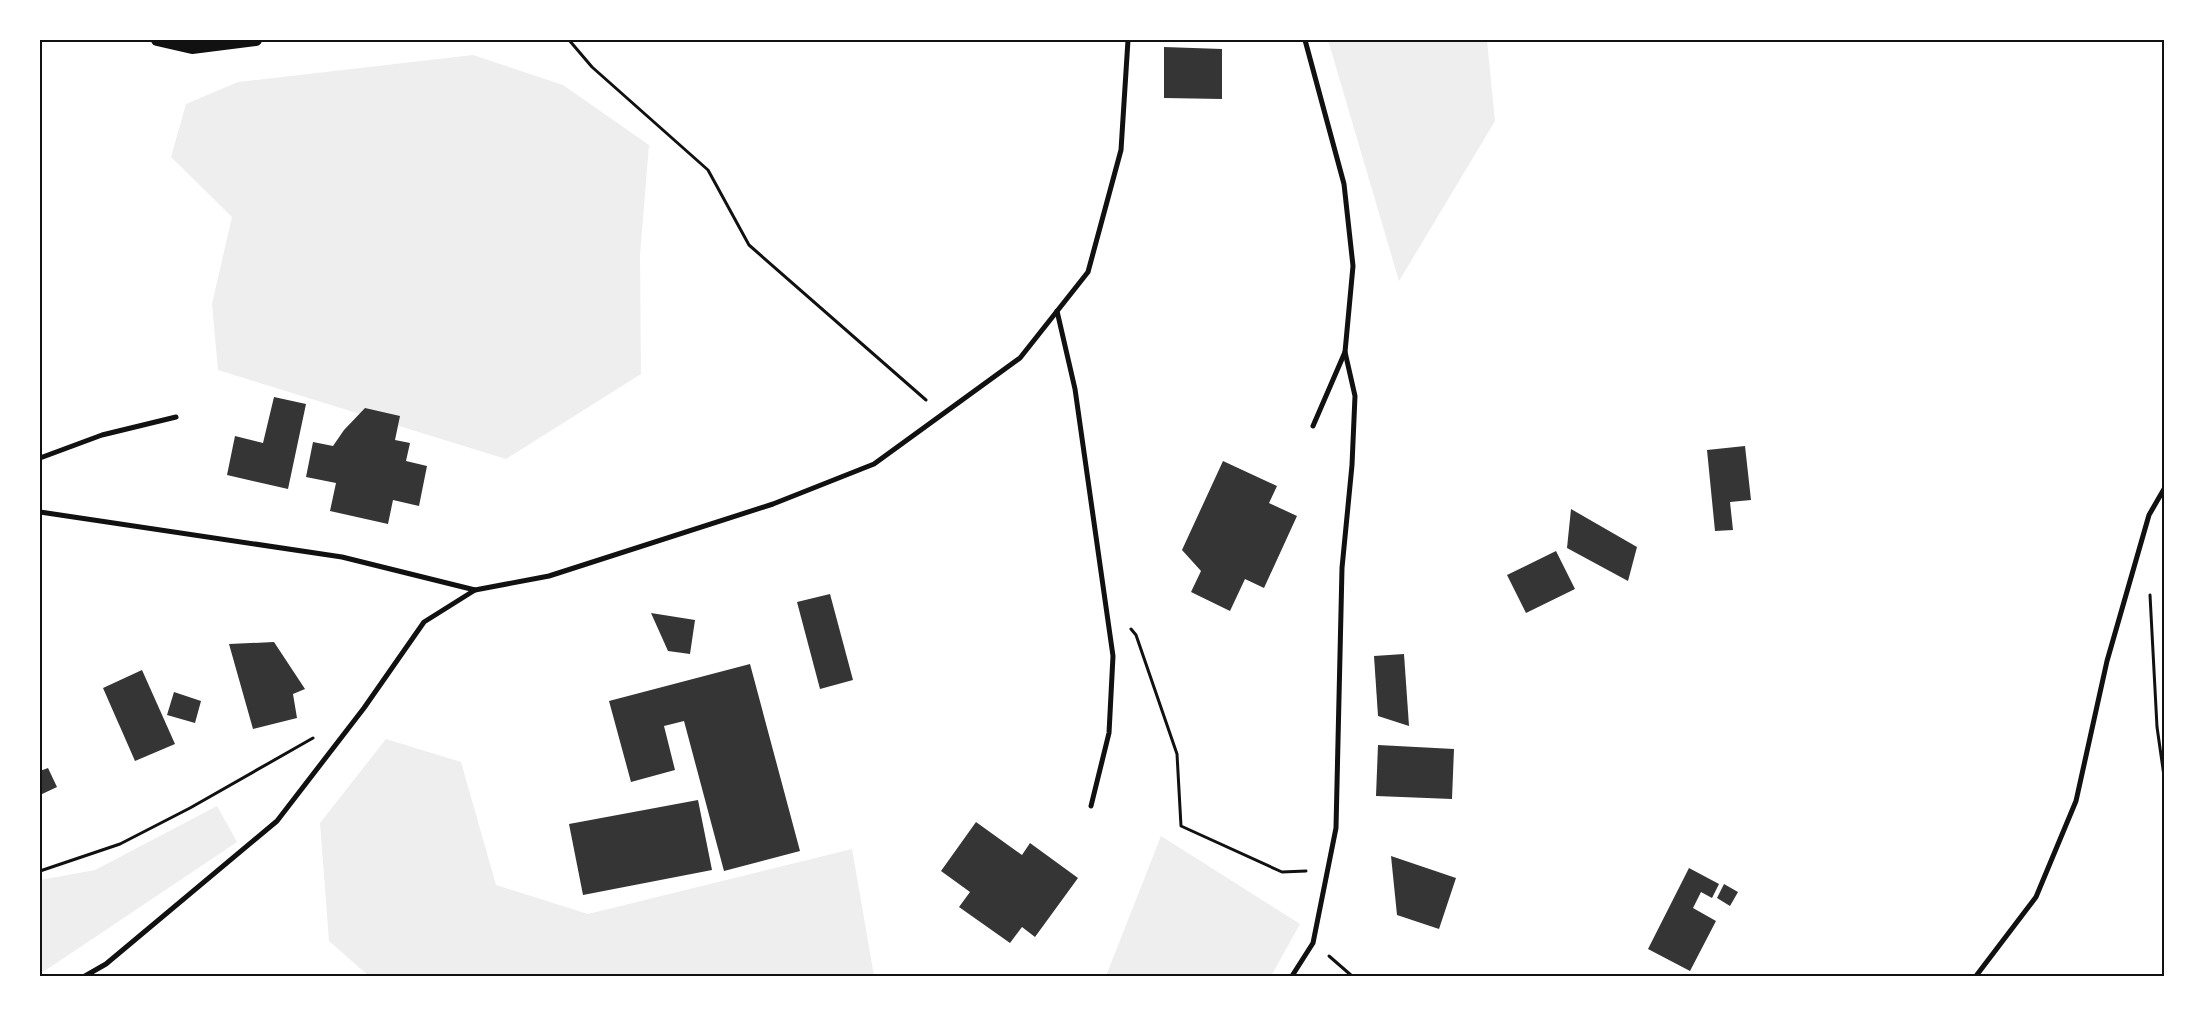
<svg xmlns="http://www.w3.org/2000/svg" width="2204" height="1016" viewBox="0 0 2204 1016" font-family="Cabin,sans-serif">
  <rect width="100%" height="100%" fill="#fff"/>
  <g fill="#eee">
    <polygon points="1328,40 1487,40 1495,121 1399,281"/>
    <polygon points="473,55 563,85 649,145 640,255 641,374 506,459 218,370 212,304 232,217 171,157 186,104 238,82"/>
    <polygon points="386,739 461,762 496,885 588,914 852,849 874,976 369,976 329,941 320,823"/>
    <polygon points="217,806 237,842 40,974 40,880 95,870"/>
    <polygon points="1161,836 1300,924 1271,976 1106,976"/>
  </g>
  <g fill="#353535">
    <polygon points="1164,47 1222,49 1222,99 1164,98"/>
    <polygon points="274,397 306,404 288,489 227,475 235,436 263,443"/>
    <polygon points="365,408 400,416 395,440 410,443 406,461 427,466 419,506 393,500 388,524 330,511 336,483 306,477 313,442 333,446 344,430"/>
    <polygon points="1745,446 1751,500 1730,502 1733,530 1715,531 1707,450"/>
    <polygon points="1223,461 1277,486 1269,503 1297,516 1264,588 1245,579 1230,611 1191,592 1201,571 1182,550"/>
    <polygon points="1571,509 1637,547 1628,581 1567,548"/>
    <polygon points="1556,551 1575,589 1526,613 1507,575"/>
    <polygon points="830,594 853,680 820,689 797,602"/>
    <polygon points="651,613 695,620 690,654 668,651"/>
    <polygon points="274,642 305,689 293,694 297,718 253,729 229,644"/>
    <polygon points="1404,654 1409,726 1378,716 1374,656"/>
    <polygon points="750,664 800,851 724,871 684,721 664,726 675,770 631,782 609,701"/>
    <polygon points="142,670 175,744 135,761 103,688"/>
    <polygon points="174,692 201,701 195,723 167,715"/>
    <polygon points="1378,745 1454,749 1452,799 1376,796"/>
    <polygon points="48,768 57,787 40,795 40,771"/>
    <polygon points="698,800 712,870 583,895 569,824"/>
    <polygon points="976,822 1022,855 1030,843 1078,878 1035,937 1022,927 1010,943 959,907 970,892 941,871"/>
    <polygon points="1391,856 1456,878 1439,929 1397,915"/>
    <polygon points="1689,868 1719,884 1712,898 1701,892 1693,908 1716,921 1690,971 1648,949"/>
    <polygon points="1724,884 1738,892 1730,906 1717,898"/>
  </g>
  <g fill="none" stroke-linecap="round" stroke-linejoin="round">
    <g stroke="#111" stroke-width="3">
      <polyline points="569,40 592,67 708,170 749,245 926,400"/>
      <polyline points="2150,595 2157,727 2164,776"/>
      <polyline points="1131,629 1136,635 1177,754 1181,826 1282,872 1306,871"/>
      <polyline points="40,871 120,844 190,808 313,738"/>
      <polyline points="1329,956 1352,976"/>
    </g>
    <g stroke="#111" stroke-width="5">
      <polyline points="1305,40 1344,184 1353,266 1345,352 1313,426"/>
      <polyline points="1057,311 1075,389 1113,656 1109,733 1091,806"/>
      <polyline points="40,458 102,435 176,417"/>
      <polyline points="40,512 342,557 475,590"/>
      <polyline points="85,976 106,964 277,821 364,708 424,622 475,590 549,576 773,504 874,464 1020,358 1088,272 1121,150 1128,40"/>
      <polyline points="1292,976 1313,943 1336,828 1342,568 1352,465 1355,396 1345,352"/>
      <polyline points="1976,976 2036,897 2076,801 2107,661 2149,515 2164,489"/>
    </g>
    <polyline stroke="#111" stroke-width="12" points="157,40 192,48 256,40"/>
  </g>
  <rect width="2204" height="1016" fill="none" stroke="#ffffff" stroke-width="82"/>
  <rect x="41" y="41" width="2122" height="934" fill="none" stroke="#111" stroke-width="2"/>
</svg>
